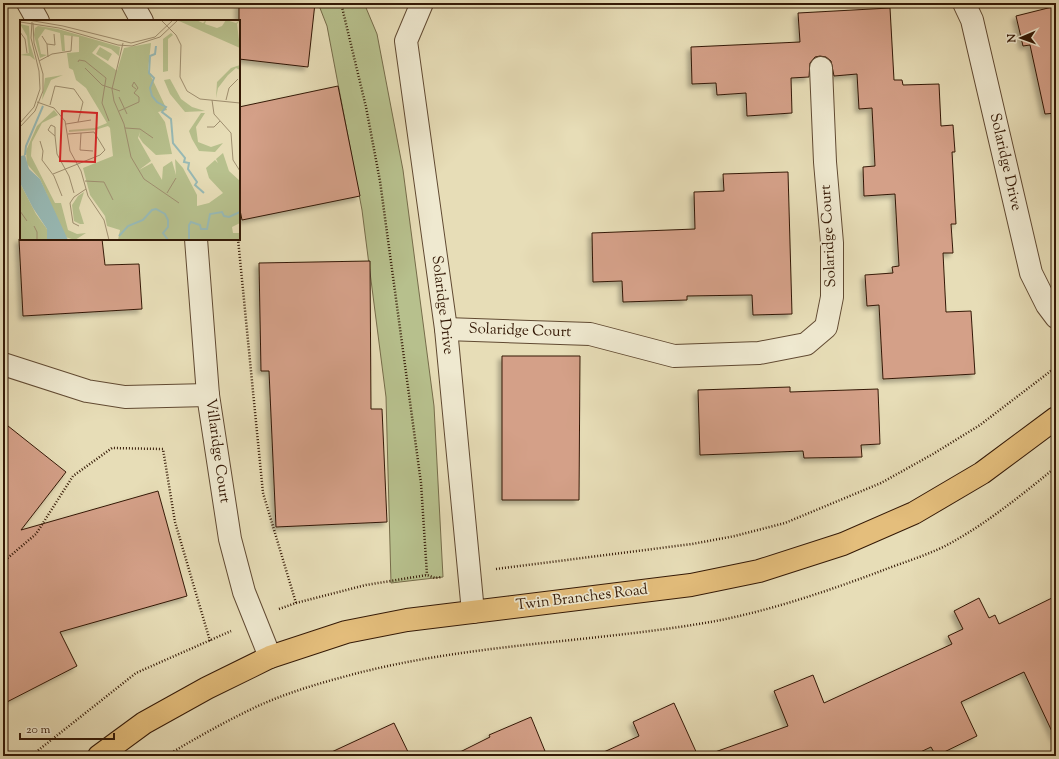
<svg xmlns="http://www.w3.org/2000/svg" width="1059" height="759" viewBox="0 0 1059 759" font-family="'Sorts Mill Goudy',serif">
  <defs>
    <filter id="shadow"><feDropShadow dx="-3.5" dy="3.5" stdDeviation="2" flood-color="#0004"/></filter>
  </defs>
  <rect width="100%" height="100%" fill="#e7ddb7"/>
  <filter id="stains"><feTurbulence type="fractalNoise" baseFrequency=".005" numOctaves="4"/><feColorMatrix values="0 0 0 0 .2 0 0 0 0 .09 0 0 0 0 .02 0 0 0 .5 -.17"/></filter>
  <radialGradient id="worn" r=".72"><stop offset=".6" stop-color="#630" stop-opacity="0"/><stop offset="1" stop-color="#630" stop-opacity=".3"/></radialGradient>
  <polygon fill="#b7c08d" stroke="#766c4a" points="318,3 364,3 377,34 403,170 434,406 443,577 391,583 386,397 362,210 327,26"/>
  <g fill="#d4a088" stroke="#341906" filter="url(#shadow)">
    <polygon points="239,3 315,3 308,67 239,59"/>
    <polygon points="1056,6 1056,113 1045,114 1030,45 1023,46 1016,16"/>
    <polygon points="890,8 894,80 902,80 903,85 939,84 941,126 953,125 955,152 952,152 956,224 951,224 953,253 943,253 946,312 971,311 975,374 883,379 879,305 867,306 865,275 893,273 892,267 899,266 895,194 864,196 863,167 875,166 872,108 859,109 857,74 834,76 831,61 826,57 820,56 815,57 810,63 809,77 791,78 792,113 747,116 746,93 717,95 716,83 692,84 691,47 800,42 798,13"/>
    <polygon points="338,86 360,196 242,220 239,205 239,107"/>
    <polygon points="788,172 792,314 753,315 752,295 687,296 687,300 623,302 622,281 593,282 592,233 695,229 694,192 724,191 723,174"/>
    <polygon points="19,239 102,239 105,265 139,264 142,309 23,316"/>
    <polygon points="370,261 371,409 382,409 387,522 276,527 269,371 261,371 259,263"/>
    <polygon points="502,356 580,356 579,500 502,500"/>
    <polygon points="790,387 790,392 878,389 880,444 861,445 862,457 804,458 803,451 700,455 698,390"/>
    <polygon points="3,422 66,472 21,530 158,491 187,596 60,632 77,666 3,704"/>
    <polygon points="1056,596 1056,740 1024,672 961,702 977,736 936,756 931,747 912,756 715,756 715,752 788,726 774,691 813,675 824,703 952,644 948,636 963,629 954,611 979,598 989,618 995,615 999,624"/>
    <polygon points="674,703 698,756 595,756 639,736 633,722"/>
    <polygon points="531,717 547,756 452,756 490,737 489,735"/>
    <polygon points="394,723 410,756 323,756"/>
  </g>
  <g fill="none" stroke-linecap="round" stroke-linejoin="round">
    <defs>
      <g id="minor">
        <polyline points="28,3 38,21"/>
        <polyline points="132,3 142,21"/>
        <polyline points="422,3 406,41 446,329 473,612"/>
        <polyline points="964,3 972,20 1031,273 1047,305 1056,317"/>
        <polyline points="196,239 208,395 230,539 244,592 270,657"/>
        <polyline points="446,329 590,334 674,356 759,353 806,344 826,327 832,297 832,243 825,162 821,68"/>
        <polyline points="3,364 87,391 125,397 208,395"/>
      </g>
      <polyline id="major" points="99,756 144,723 207,688 270,657 346,632 407,620 691,585 759,571 843,544 914,513 982,473 1056,418"/>
    </defs>
    <use href="#minor" stroke="#614a32" stroke-width="24"/>
    <use href="#major" stroke="#341906" stroke-width="24"/>
    <g stroke="#341906" stroke-width="2.5" stroke-dasharray="1 2" stroke-linecap="butt">
      <polyline points="341,3 366,107 380,181 421,483 427,575"/>
      <polyline points="238,239 263,493 296,603"/>
      <polyline points="3,562 36,534 73,476 112,448 163,449 175,522 210,641"/>
      <polyline points="496,569 692,544 735,536 785,523 881,483 933,454 980,425 1056,367"/>
      <polyline points="279,609 296,603 366,585 427,575 435,578 442,577"/>
      <polyline points="31,756 136,673 231,631"/>
      <path d="M 166,756 C 196,738 226,721 258,706 C 291,691 327,681 362,672 C 478,643 599,642 716,621 C 772,610 828,591 881,571 C 904,562 935,553 956,540 C 991,520 1024,493 1056,467"/>
    </g>
    <use href="#minor" stroke="#efe9d0" stroke-width="22"/>
    <use href="#major" stroke="#e4be7c" stroke-width="22"/>
  </g>
  <g text-anchor="middle" dominant-baseline="central" stroke-width="3.5" stroke-linejoin="round" paint-order="stroke">
    <g font-size="15" fill="#341906" stroke="#efe9d0">
      <text transform="translate(1005 162) rotate(77)">Solaridge Drive</text>
      <text transform="translate(829 236) rotate(-93)">Solaridge Court</text>
      <text transform="translate(442 305) rotate(83)">Solaridge Drive</text>
      <text transform="translate(520 331) rotate(2)">Solaridge Court</text>
      <text transform="translate(217 451) rotate(82)">Villaridge Court</text>
      <text transform="translate(582 598) rotate(-7)">Twin Branches Road</text>
    </g>
  </g>
  <g transform="translate(20 20)">
    <rect width="220" height="220" fill="#e7ddb7"/>
    <path d="M 176,0 L 183,3 L 186,0 L 185,4 L 197,8 L 202,6 L 206,0 L 216,3 L 220,0 L 217,4 L 220,28 L 159,1 ZM 0,4 L 9,6 L 10,24 L 15,40 L 10,36 L 0,35 L 9,33 L 7,16 ZM 18,6 L 38,9 L 100,27 L 99,36 L 91,29 L 79,25 L 72,33 L 92,47 L 95,46 L 92,47 L 97,51 L 104,28 L 131,23 L 128,50 L 147,90 L 138,92 L 145,102 L 152,134 L 136,135 L 123,123 L 119,117 L 120,112 L 118,118 L 131,141 L 119,150 L 132,143 L 142,160 L 143,147 L 152,141 L 156,155 L 155,139 L 163,148 L 177,175 L 177,186 L 189,183 L 203,173 L 189,158 L 186,148 L 195,140 L 198,143 L 196,139 L 203,133 L 209,151 L 220,161 L 220,203 L 212,207 L 213,213 L 220,213 L 220,220 L 98,220 L 100,210 L 87,206 L 85,196 L 70,175 L 63,148 L 93,136 L 90,108 L 88,106 L 75,110 L 49,112 L 49,110 L 75,108 L 87,103 L 66,68 L 56,60 L 53,50 L 49,48 L 47,33 L 59,32 L 59,17 L 44,15 L 45,31 L 42,31 L 40,13 L 25,9 L 18,19 L 21,34 L 27,35 L 20,38 L 14,15 L 15,8 ZM 151,13 L 153,15 L 148,19 L 148,51 L 143,52 L 143,19 ZM 80,27 L 92,34 L 88,41 L 76,34 ZM 220,36 L 220,50 L 216,48 L 208,55 L 198,68 L 196,78 L 197,62 L 211,48 L 220,45 ZM 43,55 L 31,60 L 22,80 L 25,58 ZM 150,59 L 161,79 L 172,87 L 185,91 L 165,92 L 150,74 L 144,60 ZM 34,90 L 38,95 L 22,103 L 12,122 L 11,136 L 35,183 L 41,183 L 48,210 L 57,214 L 66,213 L 55,220 L 45,217 L 20,159 L 7,144 L 6,131 L 17,106 ZM 181,93 L 185,93 L 176,107 L 178,122 L 191,127 L 203,123 L 195,132 L 179,131 L 172,119 L 169,111 ZM 0,163 L 16,194 L 27,209 L 27,220 L 0,220 ZM 64,172 L 59,188 L 64,204 L 60,204 L 54,201 L 52,185 L 58,176 Z" fill="#b7c08d"/>
    <path d="M 5,135 L 9,149 L 20,159 L 48,220 L 27,220 L 27,209 L 13,188 L 0,163 L 0,140 L 1,136 Z" fill="#98bab6"/>
    <path fill="none" stroke="#98bab6" stroke-width="2" d="M 136,26 L 135,34 L 130,36 L 129,53 L 134,58 L 130,68 L 132,76 L 137,82 L 146,87 L 142,92 L 151,99 L 153,123 L 165,138 L 164,142 L 169,143 L 168,149 L 177,162 L 175,165 L 184,173M 5,135 L 6,126 L 23,86M 99,216 L 108,206 L 123,200 L 132,190 L 136,189 L 145,194 L 148,200 L 148,207 L 143,213 L 148,220M 169,220 L 169,205 L 171,202 L 180,205 L 181,209 L 187,209 L 190,194 L 202,192 L 204,196 L 209,197 L 220,192"/>
    <path fill="none" stroke="#9f8f70" stroke-width="1" d="M 8,0 L 43,6 L 111,23 L 135,17 L 153,0M 141,0 L 156,15 L 161,25 L 160,57 L 167,71 L 180,79 L 220,83M 0,2 L 39,8 L 98,25 L 112,26 L 140,17 L 158,0M 0,12 L 5,19 L 7,33M 22,16 L 27,24 L 28,37M 103,23 L 92,69 L 94,81 L 104,104 L 111,137 L 124,159 L 159,183M 27,24 L 35,25 L 34,14M 19,41 L 32,34 L 51,31 L 52,16M 58,42 L 59,40 L 65,41 L 86,58 L 82,83 L 89,101M 65,48 L 82,65 L 100,71M 99,77 L 107,94M 192,80 L 194,94 L 211,113 L 213,140 L 220,151M 206,80 L 209,68 L 218,59M 17,82 L 34,88 L 45,101 L 50,131 L 61,151 L 68,176 L 84,200 L 89,220M 30,85 L 35,66 L 54,69 L 63,82 L 58,102M 99,91 L 119,82 L 119,77 L 114,73 L 118,68 L 114,62 L 112,66 L 116,69M 0,103 L 14,87 L 20,69 L 19,51 L 11,18 L 12,2M 46,104 L 71,100M 31,105 L 35,107 L 35,116 L 28,110 ZM 0,107 L 15,91 L 23,71 L 23,54 L 14,23 L 13,3M 187,107 L 194,107 L 200,101M 105,108 L 120,109 L 133,118M 61,113 L 60,130 L 73,131M 35,116 L 37,134 L 49,156 L 54,173M 20,121 L 23,131 L 22,140 L 34,156 L 42,176M 33,154 L 80,135 L 85,130 L 74,112 L 48,114M 65,161 L 84,162 L 93,180M 147,173 L 156,158M 0,191 L 7,201M 14,206 L 17,212 L 17,220M 59,206 L 53,203 L 50,183 L 54,177 L 66,169"/>
    <path fill="#d62828" fill-opacity="0.15" stroke="#d62828" stroke-width="2" d="M 42,91 L 77,93 L 75,142 L 40,141 Z"/>
    <rect width="220" height="220" fill="none" stroke="#341906" stroke-width="2"/>
  </g>
  <rect width="1059" height="759" fill="none" stroke="#e7ddb7" stroke-width="16"/>
  <rect x="4" y="4" width="1051" height="751" fill="none" stroke="#341906" stroke-width="2"/>
  <rect x="8" y="8" width="1043" height="743" fill="none" stroke="#341906"/>
  <g transform="translate(1021 38) rotate(268)" stroke="#efe9d0" stroke-width="3" paint-order="stroke">
  <path d="M0-3L7 15L0 10L-7 15Z" fill="#341906"/>
  <text y="-6" font-size="11" font-weight="bold" text-anchor="middle" fill="#341906">N</text>
  </g>
  <path d="M20 733v6h94v-6" fill="none" stroke="#341906" stroke-width="2"/>
  <text x="26" y="733" font-size="12" fill="#341906" stroke="#efe9d0" stroke-width="3" paint-order="stroke">20 m</text>
  <rect width="100%" height="100%" filter="url(#stains)"/>
  <rect width="100%" height="100%" fill="url(#worn)"/>
</svg>
